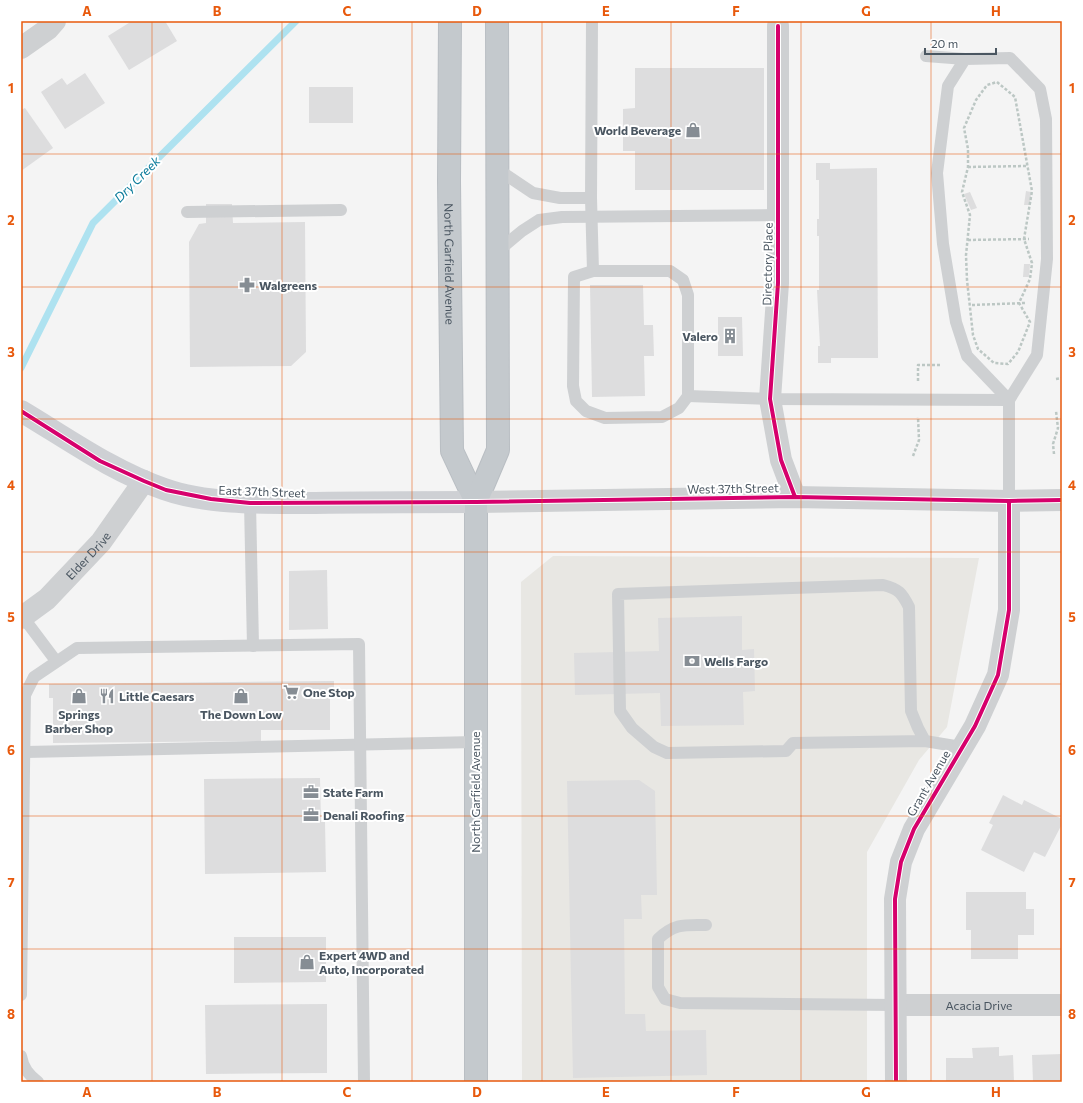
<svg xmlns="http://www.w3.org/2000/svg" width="1083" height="1103" viewBox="0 0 1083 1103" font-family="Commissioner,sans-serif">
  <rect width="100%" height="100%" fill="#f4f4f4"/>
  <polygon fill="#e8e7e3" points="553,556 979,558 947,727 919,760 867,852 867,1082 522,1082 521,582"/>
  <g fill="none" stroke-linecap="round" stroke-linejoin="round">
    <polyline stroke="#aee2f0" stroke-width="7" points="21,368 93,223 296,21"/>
  </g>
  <g fill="#ddddde">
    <polygon points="132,21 165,21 177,41 129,70 108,36"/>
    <polygon points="635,68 764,68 764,190 635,190 635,151 623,151 623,109 635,108"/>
    <polygon points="85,73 105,103 65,129 41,92 62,78 67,85"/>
    <rect x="309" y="87" width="44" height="36"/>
    <polygon points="25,108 53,148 21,171 21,110"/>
    <polygon points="816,163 830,163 830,169 877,168 878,358 831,358 831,363 818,363 818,346 820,346 817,290 819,290 819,236 817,236 817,219 819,219 819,180 816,180"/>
    <polygon points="1026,191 1031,192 1030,205 1024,205"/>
    <polygon points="970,192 977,208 971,210 964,194"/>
    <polygon points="206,204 232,204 233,223 305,222 306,352 291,366 190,367 189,242 199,224 206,223"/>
    <polygon points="1024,264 1030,264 1029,277 1023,277"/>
    <polygon points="590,285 643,285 644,325 653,325 654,356 644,356 645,396 592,397"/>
    <polygon points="718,317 742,317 743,356 718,356"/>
    <polygon points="327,570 328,629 289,630 289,571"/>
    <polygon points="742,616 742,650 754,649 755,691 743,692 744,725 661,726 660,693 575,695 574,653 659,651 658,618"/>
    <polygon points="334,681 334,696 330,696 330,730 261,730 261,741 53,743 53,698 49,698 49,684"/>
    <polygon points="320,778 321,822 325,822 326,872 205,874 204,779"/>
    <polygon points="639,780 655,791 657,895 641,895 642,919 624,919 625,1014 645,1014 646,1031 706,1030 707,1075 573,1078 567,781"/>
    <polygon points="1003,795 1022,805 1024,800 1062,819 1062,824 1045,857 1034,852 1024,872 981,850 993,825 989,823"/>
    <polygon points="966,892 1026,892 1026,909 1034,909 1034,935 1018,935 1018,959 971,959 971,930 966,930"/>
    <polygon points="234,937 326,937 326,982 234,983"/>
    <polygon points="327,1004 327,1073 206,1074 205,1005"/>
    <polygon points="999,1047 999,1056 1013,1055 1014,1082 946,1082 946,1058 973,1058 972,1048"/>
    <polygon points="1062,1054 1062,1082 1033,1082 1032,1055"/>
  </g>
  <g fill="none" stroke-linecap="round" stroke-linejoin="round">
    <defs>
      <g id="trunk">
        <path id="s3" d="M 450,21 L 449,181 L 452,451 L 476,502"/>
        <polyline points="476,1082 476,502 498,450 497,21"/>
      </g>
    </defs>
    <use href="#trunk" stroke="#b9bec3" stroke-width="24"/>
    <g stroke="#bcc7c4" stroke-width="2.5" stroke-dasharray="3 2" stroke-linecap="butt">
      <polygon points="997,82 1015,97 1032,191 1024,239 1032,263 1030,279 1019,303 1030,322 1018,352 1008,364 994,363 978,349 973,335 967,280 966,255 970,215 962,192 968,167 968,149 964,128 976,100 987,85"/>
      <polyline points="968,167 1028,166"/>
      <polyline points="968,240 1029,239"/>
      <polyline points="972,305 1025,303"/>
      <polyline points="1056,379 1062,378"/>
      <polyline points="918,381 918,365 940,365"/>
      <polyline points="1054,454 1053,444 1058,428 1056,411"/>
      <polyline points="913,456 919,440 918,417"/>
    </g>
    <g stroke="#ced0d2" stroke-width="12">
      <polyline points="592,21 591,198 593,271"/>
      <polyline points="926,56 965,59"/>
      <polyline points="497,169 533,193 560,198 591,198"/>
      <polyline points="187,212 341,210"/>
      <polyline points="498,251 522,231 539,220 562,217 778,215"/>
      <polygon points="593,271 670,271 683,280 688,295 688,396 679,408 662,417 605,418 586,411 576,401 573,386 574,277"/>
      <polyline points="688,396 770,399 1009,400"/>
      <polyline points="1009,400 967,356 956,322 943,244 937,173 948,86 965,59 1010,58 1040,89 1046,119 1047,259 1037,355 1009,400 1009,501"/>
      <polyline points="250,503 253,646"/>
      <polyline points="23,617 56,661"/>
      <path d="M 925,741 L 918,728 L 911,711 L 909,607 C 902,593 899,589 883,585 L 618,594 L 620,711 L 632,728 L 654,747 L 667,753 L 786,751 L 793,743 L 925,741 L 961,747"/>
      <polyline points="26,752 475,742"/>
      <path d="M 706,925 C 685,925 675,923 658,939 L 658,987 L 665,999 L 680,1003 L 895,1005"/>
      <polyline points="21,995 25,695 34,677 77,648 359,644 364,1082"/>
      <path d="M 21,1056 C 23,1068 29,1075 38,1082"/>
    </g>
    <g stroke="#ced0d2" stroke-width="22">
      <polyline points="778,26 778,283 770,399 781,460 795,497"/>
      <polyline points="21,48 48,29 55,21"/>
      <path id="s1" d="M 21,618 L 47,599 L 101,542 L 144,481"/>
      <path id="s2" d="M 895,1005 L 1062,1005"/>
      <polyline points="896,1082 895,899 901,862 914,829 975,726 998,675 1009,610 1009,501"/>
    </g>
    <polyline stroke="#ced0d2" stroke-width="22" points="476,502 795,497 1009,501 1062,500"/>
    <path stroke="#ced0d4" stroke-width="22" d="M 21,411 C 68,439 112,471 164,489 C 209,505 268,503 315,503 C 368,502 422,502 476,502"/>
    <use href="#trunk" stroke="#c4c9cd" stroke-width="22"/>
    <defs>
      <g id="cycleway">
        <polyline points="778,26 778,283 770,399 781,460 795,497"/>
        <polyline points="21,411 100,461 144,481 166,490 211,499 250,503 476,502 795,497 1009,501 1062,500"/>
        <polyline points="896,1082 895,899 901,862 914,829 975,726 998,675 1009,610 1009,501"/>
      </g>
    </defs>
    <use href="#cycleway" stroke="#fff" stroke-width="6"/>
    <use href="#cycleway" stroke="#d6006c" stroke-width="4"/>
  </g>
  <path fill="none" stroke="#e8590c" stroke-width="1" stroke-opacity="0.55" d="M 152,21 L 152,1082M 282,21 L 282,1082M 412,21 L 412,1082M 542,21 L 542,1082M 671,21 L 671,1082M 801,21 L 801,1082M 931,21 L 931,1082M 21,154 L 1062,154M 21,287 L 1062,287M 21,419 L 1062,419M 21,552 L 1062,552M 21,684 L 1062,684M 21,816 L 1062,816M 21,949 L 1062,949"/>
  <defs>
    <symbol id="shop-bare" viewBox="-9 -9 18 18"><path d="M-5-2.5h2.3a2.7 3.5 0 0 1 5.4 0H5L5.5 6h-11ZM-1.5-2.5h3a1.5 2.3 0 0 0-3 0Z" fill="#868d94" stroke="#fff" stroke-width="2.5" paint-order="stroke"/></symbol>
    <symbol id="pharmacy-bare" viewBox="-9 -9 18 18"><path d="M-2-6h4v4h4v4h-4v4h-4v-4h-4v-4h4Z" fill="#868d94" stroke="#fff" stroke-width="2.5" paint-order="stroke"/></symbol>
    <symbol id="building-bare" viewBox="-9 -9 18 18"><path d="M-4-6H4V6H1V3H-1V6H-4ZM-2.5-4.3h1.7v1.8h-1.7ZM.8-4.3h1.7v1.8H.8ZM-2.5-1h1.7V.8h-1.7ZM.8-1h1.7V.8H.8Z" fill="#868d94" stroke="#fff" stroke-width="2.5" paint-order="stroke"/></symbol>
    <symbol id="bank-bare" viewBox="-9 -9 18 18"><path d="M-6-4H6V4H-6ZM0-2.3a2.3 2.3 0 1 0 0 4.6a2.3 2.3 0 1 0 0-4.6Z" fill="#868d94" stroke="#fff" stroke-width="2.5" paint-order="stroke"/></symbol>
    <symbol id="supermarket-bare" viewBox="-9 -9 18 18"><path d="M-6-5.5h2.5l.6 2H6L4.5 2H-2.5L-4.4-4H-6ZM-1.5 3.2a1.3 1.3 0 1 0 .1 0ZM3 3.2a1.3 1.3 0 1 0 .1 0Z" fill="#868d94" stroke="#fff" stroke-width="2.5" paint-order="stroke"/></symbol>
    <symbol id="restaurant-bare" viewBox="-9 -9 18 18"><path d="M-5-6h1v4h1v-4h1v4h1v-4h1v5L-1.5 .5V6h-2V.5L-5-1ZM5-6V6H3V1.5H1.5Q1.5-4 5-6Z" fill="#868d94" stroke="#fff" stroke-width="2.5" paint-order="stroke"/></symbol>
    <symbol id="office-bare" viewBox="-9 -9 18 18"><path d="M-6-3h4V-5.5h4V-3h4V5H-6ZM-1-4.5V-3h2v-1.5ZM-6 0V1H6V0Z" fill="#868d94" stroke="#fff" stroke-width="2.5" paint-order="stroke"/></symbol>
  </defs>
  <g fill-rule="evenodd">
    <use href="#shop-bare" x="682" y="119" width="22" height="22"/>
    <use href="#pharmacy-bare" x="236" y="274" width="22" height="22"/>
    <use href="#building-bare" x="719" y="325" width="22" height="22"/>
    <use href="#bank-bare" x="681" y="650" width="22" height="22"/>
    <use href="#supermarket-bare" x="280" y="681" width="22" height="22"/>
    <use href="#shop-bare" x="68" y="685" width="22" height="22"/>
    <use href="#restaurant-bare" x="96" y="685" width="22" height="22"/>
    <use href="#shop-bare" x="230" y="685" width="22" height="22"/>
    <use href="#office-bare" x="300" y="781" width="22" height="22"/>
    <use href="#office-bare" x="300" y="804" width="22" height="22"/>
    <use href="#shop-bare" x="296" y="951" width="22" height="22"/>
  </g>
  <g text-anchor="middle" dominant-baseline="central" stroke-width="4" stroke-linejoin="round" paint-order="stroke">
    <g font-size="12" font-weight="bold" fill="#4a5661" stroke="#fff" text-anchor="start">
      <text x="681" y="130" text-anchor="end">World Beverage</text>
      <text x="259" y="285">Walgreens</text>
      <text x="718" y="336" text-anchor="end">Valero</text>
      <text x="704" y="661">Wells Fargo</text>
      <text x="303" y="692">One Stop</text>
      <text x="119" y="696">Little Caesars</text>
      <text x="79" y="714" text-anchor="middle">Springs<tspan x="79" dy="14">Barber Shop</tspan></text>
      <text x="241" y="714" text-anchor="middle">The Down Low</text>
      <text x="323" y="792">State Farm</text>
      <text x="323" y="815">Denali Roofing</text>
      <text x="319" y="955">Expert 4WD and<tspan x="319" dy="14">Auto, Incorporated</tspan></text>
    </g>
    <g font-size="12" fill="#4a5661" stroke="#fff">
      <text stroke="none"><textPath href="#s3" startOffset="243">North Garfield Avenue</textPath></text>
      <text transform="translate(767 264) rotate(-89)">Directory Place</text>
      <text transform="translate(733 488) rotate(-1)">West 37th Street</text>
      <text transform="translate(262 491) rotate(2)">East 37th Street</text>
      <text stroke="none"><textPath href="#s1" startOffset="92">Elder Drive</textPath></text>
      <text transform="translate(928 783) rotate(-60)">Grant Avenue</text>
      <text transform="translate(475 792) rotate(-90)">North Garfield Avenue</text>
      <text stroke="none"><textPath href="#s2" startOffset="84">Acacia Drive</textPath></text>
    </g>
    <g font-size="13" font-style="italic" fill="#0c7c9b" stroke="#fff">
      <text transform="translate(137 179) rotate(-45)">Dry Creek</text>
    </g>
  </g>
  <rect width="1083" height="1103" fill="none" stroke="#ffffff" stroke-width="44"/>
  <path d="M925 48v6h71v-6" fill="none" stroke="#4a5661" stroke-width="2"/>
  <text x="931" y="48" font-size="12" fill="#4a5661" stroke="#ffffff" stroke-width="3" paint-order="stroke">20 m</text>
  <rect x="22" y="22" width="1039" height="1059" fill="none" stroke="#e8590c" stroke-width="1.5"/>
  <g font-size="13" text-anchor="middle" font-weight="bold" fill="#e8590c">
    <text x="87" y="16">A</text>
    <text x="217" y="16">B</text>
    <text x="347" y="16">C</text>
    <text x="477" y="16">D</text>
    <text x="606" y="16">E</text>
    <text x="736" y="16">F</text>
    <text x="866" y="16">G</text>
    <text x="996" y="16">H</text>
    <text x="11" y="93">1</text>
    <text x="1072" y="93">1</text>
    <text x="11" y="225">2</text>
    <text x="1072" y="225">2</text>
    <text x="11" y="357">3</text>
    <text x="1072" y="357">3</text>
    <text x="11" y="490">4</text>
    <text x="1072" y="490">4</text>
    <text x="11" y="622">5</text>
    <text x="1072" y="622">5</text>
    <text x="11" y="755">6</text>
    <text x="1072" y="755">6</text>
    <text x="11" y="887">7</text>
    <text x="1072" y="887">7</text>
    <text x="11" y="1019">8</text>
    <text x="1072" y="1019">8</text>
    <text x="87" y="1097">A</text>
    <text x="217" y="1097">B</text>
    <text x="347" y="1097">C</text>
    <text x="477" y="1097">D</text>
    <text x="606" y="1097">E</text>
    <text x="736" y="1097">F</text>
    <text x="866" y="1097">G</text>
    <text x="996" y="1097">H</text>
  </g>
</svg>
